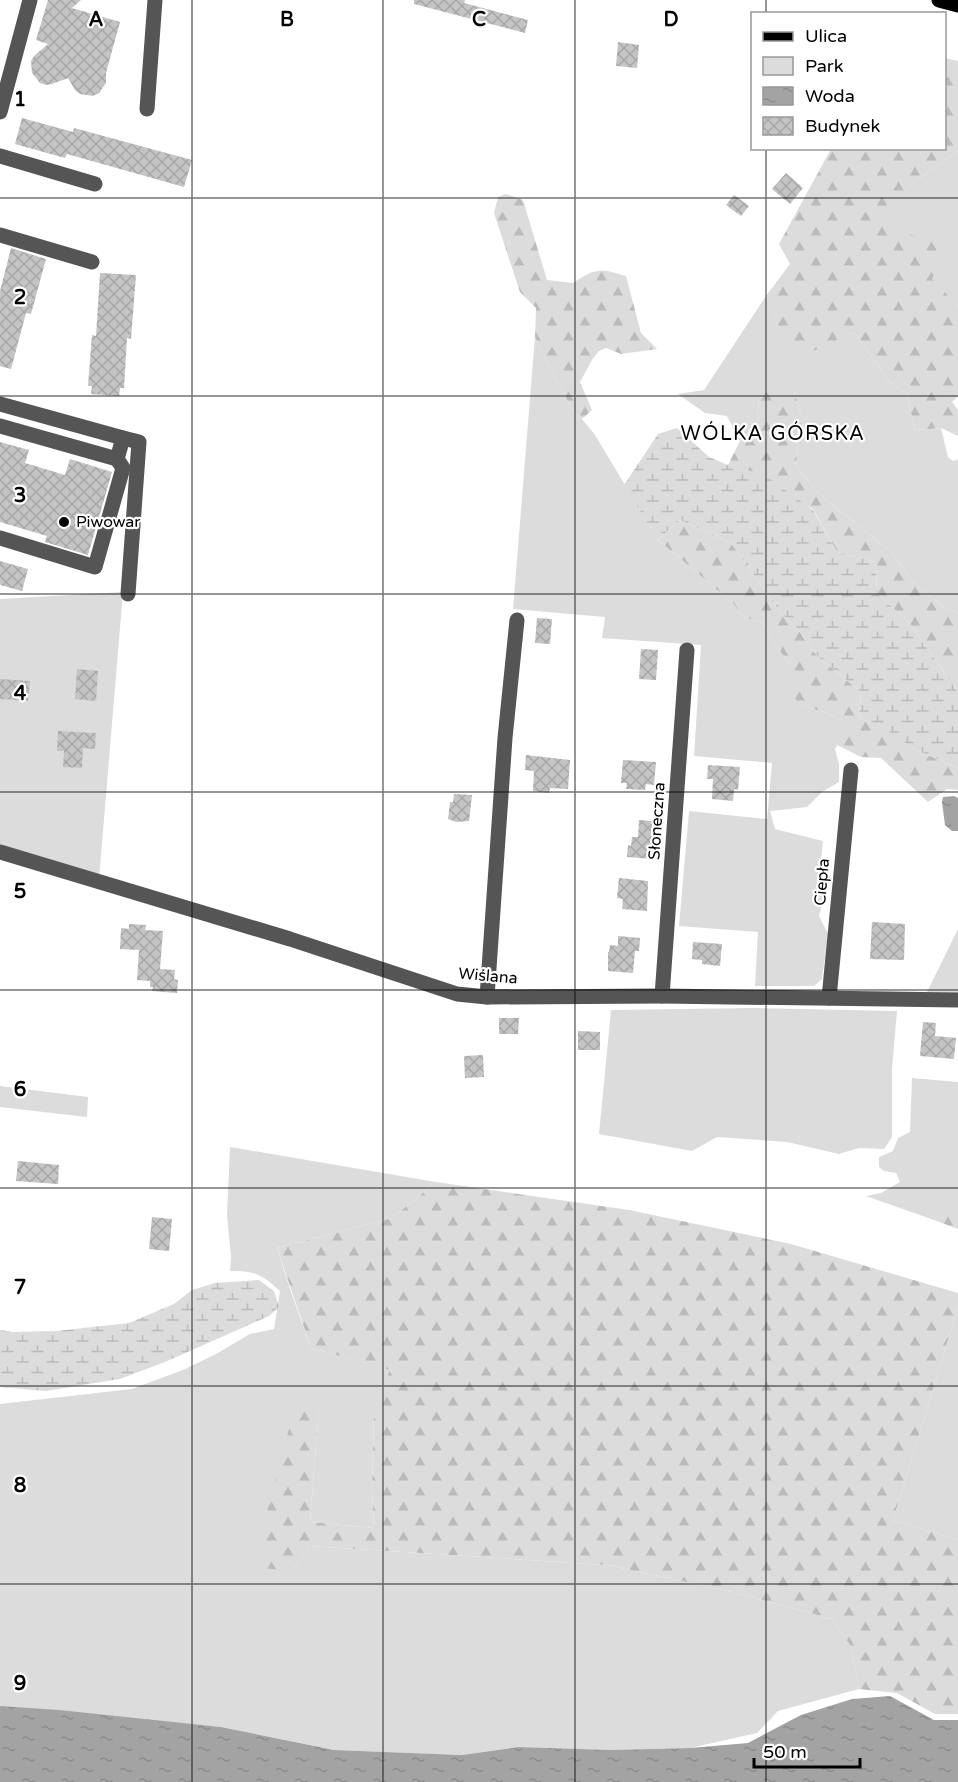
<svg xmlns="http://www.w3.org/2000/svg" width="958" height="1782" viewBox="0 0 958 1782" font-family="'Varela Round',sans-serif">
  <defs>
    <pattern id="forest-firs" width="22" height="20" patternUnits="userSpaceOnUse" patternTransform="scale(1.5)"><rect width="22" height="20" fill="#dcdcdc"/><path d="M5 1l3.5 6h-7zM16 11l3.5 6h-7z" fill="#bbb"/></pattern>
    <pattern id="wetland-marsh" width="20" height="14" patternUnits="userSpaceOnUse" patternTransform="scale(1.5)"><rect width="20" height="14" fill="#dcdcdc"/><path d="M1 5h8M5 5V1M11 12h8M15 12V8" fill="none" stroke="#bbb"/></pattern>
    <pattern id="water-ripples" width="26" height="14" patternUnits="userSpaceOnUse" patternTransform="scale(1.5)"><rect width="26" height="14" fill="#a3a3a3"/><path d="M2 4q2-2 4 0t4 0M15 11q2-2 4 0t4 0" fill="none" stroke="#8b8b8b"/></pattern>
    <pattern id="building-cross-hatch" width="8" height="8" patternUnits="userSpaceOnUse" patternTransform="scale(1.5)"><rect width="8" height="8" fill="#c4c4c4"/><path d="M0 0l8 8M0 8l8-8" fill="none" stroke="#a7a7a7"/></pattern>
  </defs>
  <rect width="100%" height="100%" fill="#fff"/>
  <g fill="#dcdcdc">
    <polygon points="958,151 958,306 876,224 914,182"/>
    <polygon points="766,296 792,360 854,332 889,381 907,395 915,430 941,428 948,457 953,461 958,459 958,613 942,606 913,582 891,552 817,492 796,466 798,445 792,432 801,414 794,392 759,397 756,434 740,441 727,416 705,413 678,394 704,390"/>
    <polygon points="535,337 572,410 582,419 595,435 658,540 733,603 743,617 763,623 772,641 791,665 798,704 832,715 848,724 835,749 839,764 839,782 822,792 807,807 770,811 775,829 823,841 819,878 823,901 819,916 828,934 822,979 814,986 755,986 758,932 679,926 689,811 767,819 772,763 694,756 701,645 602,638 605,617 513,609"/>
    <polygon points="123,592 99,879 0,850 0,599"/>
    <polygon points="958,929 958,994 927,992"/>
    <polygon points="754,1008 897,1011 892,1069 892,1137 884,1149 859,1148 839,1154 787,1142 717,1137 692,1151 599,1134 611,1010"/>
    <polygon points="912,1078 958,1082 958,1210 957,1214 934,1220 866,1196 881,1193 900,1182 896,1173 884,1171 879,1167 879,1157 893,1151 898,1138 910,1132"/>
    <polygon points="0,1086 88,1097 87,1117 0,1107"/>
    <path d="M 230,1147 L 436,1182 L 392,1218 L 277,1248 L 291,1292 L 311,1348 L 391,1370 L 374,1409 L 372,1489 L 374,1528 L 310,1522 L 319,1407 L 292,1571 L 310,1546 L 607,1565 L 732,1592 L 832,1619 L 850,1645 L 859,1689 L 778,1711 L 757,1733 L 690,1748 L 611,1750 L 519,1747 L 462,1755 L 334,1750 L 221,1727 L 0,1706 L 0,1404 L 132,1389 L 183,1370 L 216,1354 L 250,1334 L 274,1329 L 280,1291 C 263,1275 254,1270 230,1271 L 231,1257 L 227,1215 Z"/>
    <polygon points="958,1307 958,1540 893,1520"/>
  </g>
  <g fill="url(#forest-firs)">
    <polygon points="945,58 958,61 958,151 914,182 877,224 944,245 932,279 958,306 958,396 952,402 958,410 958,436 941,428 915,430 907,395 889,381 854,332 792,361 766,296 790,264 779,244 831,149 944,148"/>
    <path d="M 506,194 L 523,200 L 547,280 L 573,283 C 595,268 601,268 626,276 L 641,333 L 657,349 L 621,354 L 606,348 L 599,351 L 592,360 L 580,382 L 592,410 L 582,419 L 572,410 L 535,337 L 536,308 L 520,292 L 494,213 L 498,197 Z"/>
    <polygon points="768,387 783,388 794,392 801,414 806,421 792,432 798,445 796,466 817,492 891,552 913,582 942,606 958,613 958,692 910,624 877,593 876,562 837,552 813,509 728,465 740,441 756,434 759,397"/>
    <polygon points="680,520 731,543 782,614 800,632 817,656 861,692 859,718 881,725 914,749 958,768 958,790 947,789 928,802 881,758 861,757 837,745 847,724 832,715 798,704 786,678 791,665 772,641 763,623 743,617 733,603 658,540"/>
    <polygon points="436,1182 629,1210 791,1244 958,1293 958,1307 893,1520 958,1540 958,1714 935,1714 897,1693 859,1689 850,1645 832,1619 732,1592 607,1565 310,1546 292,1571 262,1568 261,1534 296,1403 319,1407 310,1522 374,1528 372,1489 374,1409 390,1370 311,1348 277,1248 392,1218"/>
    <polygon points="958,1210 958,1229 934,1220 956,1214"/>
  </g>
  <g fill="url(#wetland-marsh)">
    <polygon points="677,428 709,457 728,465 763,474 813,510 837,552 876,562 877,593 910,624 958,692 958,768 914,749 880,725 859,718 861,692 817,656 800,632 782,614 731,543 680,520 658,540 624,485 658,434"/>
    <polygon points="259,1280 274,1291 279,1307 269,1316 165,1362 120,1379 46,1391 0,1387 0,1330 13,1332 56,1331 129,1323 174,1304 192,1290 215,1283"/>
  </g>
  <g fill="url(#water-ripples)">
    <polygon points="954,796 958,798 958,831 952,831 945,825 942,802 943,797"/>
    <polygon points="890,1696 934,1720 958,1720 958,1782 0,1782 0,1706 59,1710 221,1727 334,1750 462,1755 519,1747 611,1750 690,1748 748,1743 801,1715 852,1699"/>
  </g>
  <g fill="url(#building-cross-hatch)">
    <polygon points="48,0 81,0 72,8 120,22 106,73 106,83 99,93 93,96 80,94 75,90 68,78 52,84 46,85 40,83 32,73 31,61 34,56 48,44 36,40"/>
    <polygon points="414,0 465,0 464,3 528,20 525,33 414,4"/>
    <polygon points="618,42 639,45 637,68 616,66"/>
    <polygon points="22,118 73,132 74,128 192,160 184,187 67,154 65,158 15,144"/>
    <polygon points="786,173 803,188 790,204 772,189"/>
    <polygon points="734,195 749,206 741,216 726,205"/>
    <polygon points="11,248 46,259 31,314 26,313 11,369 0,366 0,291"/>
    <polygon points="100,273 136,275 131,339 127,338 124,388 120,388 119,396 91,394 92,386 88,386 92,335 96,336"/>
    <polygon points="0,442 29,450 25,463 65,475 70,459 112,472 88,555 45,542 47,536 0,522"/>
    <polygon points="0,561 28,569 22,591 0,585"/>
    <polygon points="537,618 552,619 550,644 535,643"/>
    <polygon points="641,649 658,650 656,680 639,679"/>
    <polygon points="77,669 98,671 96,701 75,699"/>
    <polygon points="0,679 30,681 28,701 0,699"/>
    <polygon points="58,731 96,733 95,749 83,748 82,768 63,767 64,751 57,751"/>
    <polygon points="526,755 570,760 568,789 550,788 549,793 533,791 534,771 525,770"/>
    <polygon points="623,760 656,762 654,785 646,784 645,790 626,789 627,783 621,783"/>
    <polygon points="708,765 740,767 738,790 734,789 733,801 712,799 713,779 707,779"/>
    <polygon points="454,794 472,795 469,821 456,822 448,819 450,802 453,802"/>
    <polygon points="639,820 652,821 653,859 627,857 628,845 631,846 632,837 638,837"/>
    <polygon points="619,878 648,881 647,911 622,909 623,899 617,898"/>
    <polygon points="872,922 905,924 904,960 870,959"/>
    <polygon points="129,924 146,925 145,930 163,931 160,969 175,970 174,979 178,980 177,993 152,991 153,987 150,987 150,981 137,980 139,950 120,949 121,928 129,929"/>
    <polygon points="618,936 640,938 639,951 635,951 633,973 608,971 608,952 609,952 610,945 618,946"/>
    <polygon points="693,942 722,944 720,966 702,964 702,960 692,959"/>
    <polygon points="499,1018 519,1018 518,1034 499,1034"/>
    <polygon points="923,1022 936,1023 935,1036 956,1038 954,1059 920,1056"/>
    <polygon points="578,1031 600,1032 600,1050 578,1050"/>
    <polygon points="483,1055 484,1077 465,1078 464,1056"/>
    <polygon points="18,1161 59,1165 58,1184 16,1181"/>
    <polygon points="152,1217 172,1219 169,1251 149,1249"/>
  </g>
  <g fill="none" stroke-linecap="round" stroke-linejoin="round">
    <g stroke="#555" stroke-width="15">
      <polyline points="147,109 155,0"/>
      <polyline points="0,112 30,0"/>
      <polyline points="0,156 95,184"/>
      <polyline points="0,235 92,262"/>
      <polyline points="0,404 123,438 117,459 123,468 95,567 0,538"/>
      <polyline points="0,426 117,459"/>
      <polyline points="123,438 139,442 128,594"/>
      <polyline points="0,852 290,939 457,994 487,997 662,996 958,1000"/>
      <polyline points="662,996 687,650"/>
      <polyline points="487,997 505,738 517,620"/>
      <polyline points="829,998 851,770"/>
    </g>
    <polyline stroke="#000" stroke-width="15" points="939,0 958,5"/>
  </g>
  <path fill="none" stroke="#000" stroke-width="1.5" stroke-opacity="0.55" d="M 192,0 L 192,1782M 383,0 L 383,1782M 575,0 L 575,1782M 766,0 L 766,14M 766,148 L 766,1782M 0,198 L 958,198M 0,396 L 958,396M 0,594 L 958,594M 0,792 L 958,792M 0,990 L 958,990M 0,1188 L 958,1188M 0,1386 L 958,1386M 0,1584 L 958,1584"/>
  <circle fill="#000" stroke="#fff" stroke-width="2" cx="64" cy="522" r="6"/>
  <g text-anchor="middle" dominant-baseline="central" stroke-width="4.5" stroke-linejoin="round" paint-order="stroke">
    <g font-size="16" fill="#000" stroke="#fff" text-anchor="start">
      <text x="76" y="522">Piwowar</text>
    </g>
    <g font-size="16" fill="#000" stroke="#fff">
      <text transform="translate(657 821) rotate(-86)">Słoneczna</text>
      <text transform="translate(822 882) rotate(-85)">Ciepła</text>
      <text transform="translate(488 976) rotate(5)">Wiślana</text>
    </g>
    <g font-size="20" letter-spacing="1.5" fill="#000" stroke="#fff">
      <text x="773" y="434">WÓLKA GÓRSKA</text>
    </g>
  </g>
  <g font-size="20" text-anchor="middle" font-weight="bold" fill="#000" stroke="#fff" stroke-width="4.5" stroke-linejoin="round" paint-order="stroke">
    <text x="96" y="26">A</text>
    <text x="287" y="26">B</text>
    <text x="479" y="26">C</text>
    <text x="671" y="26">D</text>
    <text x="20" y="106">1</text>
    <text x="20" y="304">2</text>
    <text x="20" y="502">3</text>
    <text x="20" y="700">4</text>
    <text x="20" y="898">5</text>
    <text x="20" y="1096">6</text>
    <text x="20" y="1294">7</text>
    <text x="20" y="1492">8</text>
    <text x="20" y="1690">9</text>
  </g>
  <rect x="751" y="12" width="195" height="138" fill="#ffffff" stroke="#999999" stroke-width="1.5"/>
  <rect x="763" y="32" width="30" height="9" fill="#000000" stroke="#999999" stroke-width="1.5"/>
  <text x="805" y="42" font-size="18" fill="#000000">Ulica</text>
  <rect x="763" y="57" width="30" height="18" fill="#dcdcdc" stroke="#999999" stroke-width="1.5"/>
  <text x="805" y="72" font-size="18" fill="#000000">Park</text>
  <rect x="763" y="87" width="30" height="18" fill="url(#water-ripples)" stroke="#999999" stroke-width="1.5"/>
  <text x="805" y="102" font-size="18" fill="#000000">Woda</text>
  <rect x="763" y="117" width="30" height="18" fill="url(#building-cross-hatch)" stroke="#999999" stroke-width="1.5"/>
  <text x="805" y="132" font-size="18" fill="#000000">Budynek</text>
  <path d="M754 1758v9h106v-9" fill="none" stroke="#000000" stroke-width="3"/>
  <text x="763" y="1758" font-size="18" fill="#000000" stroke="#ffffff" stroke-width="4.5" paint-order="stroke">50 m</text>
</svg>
